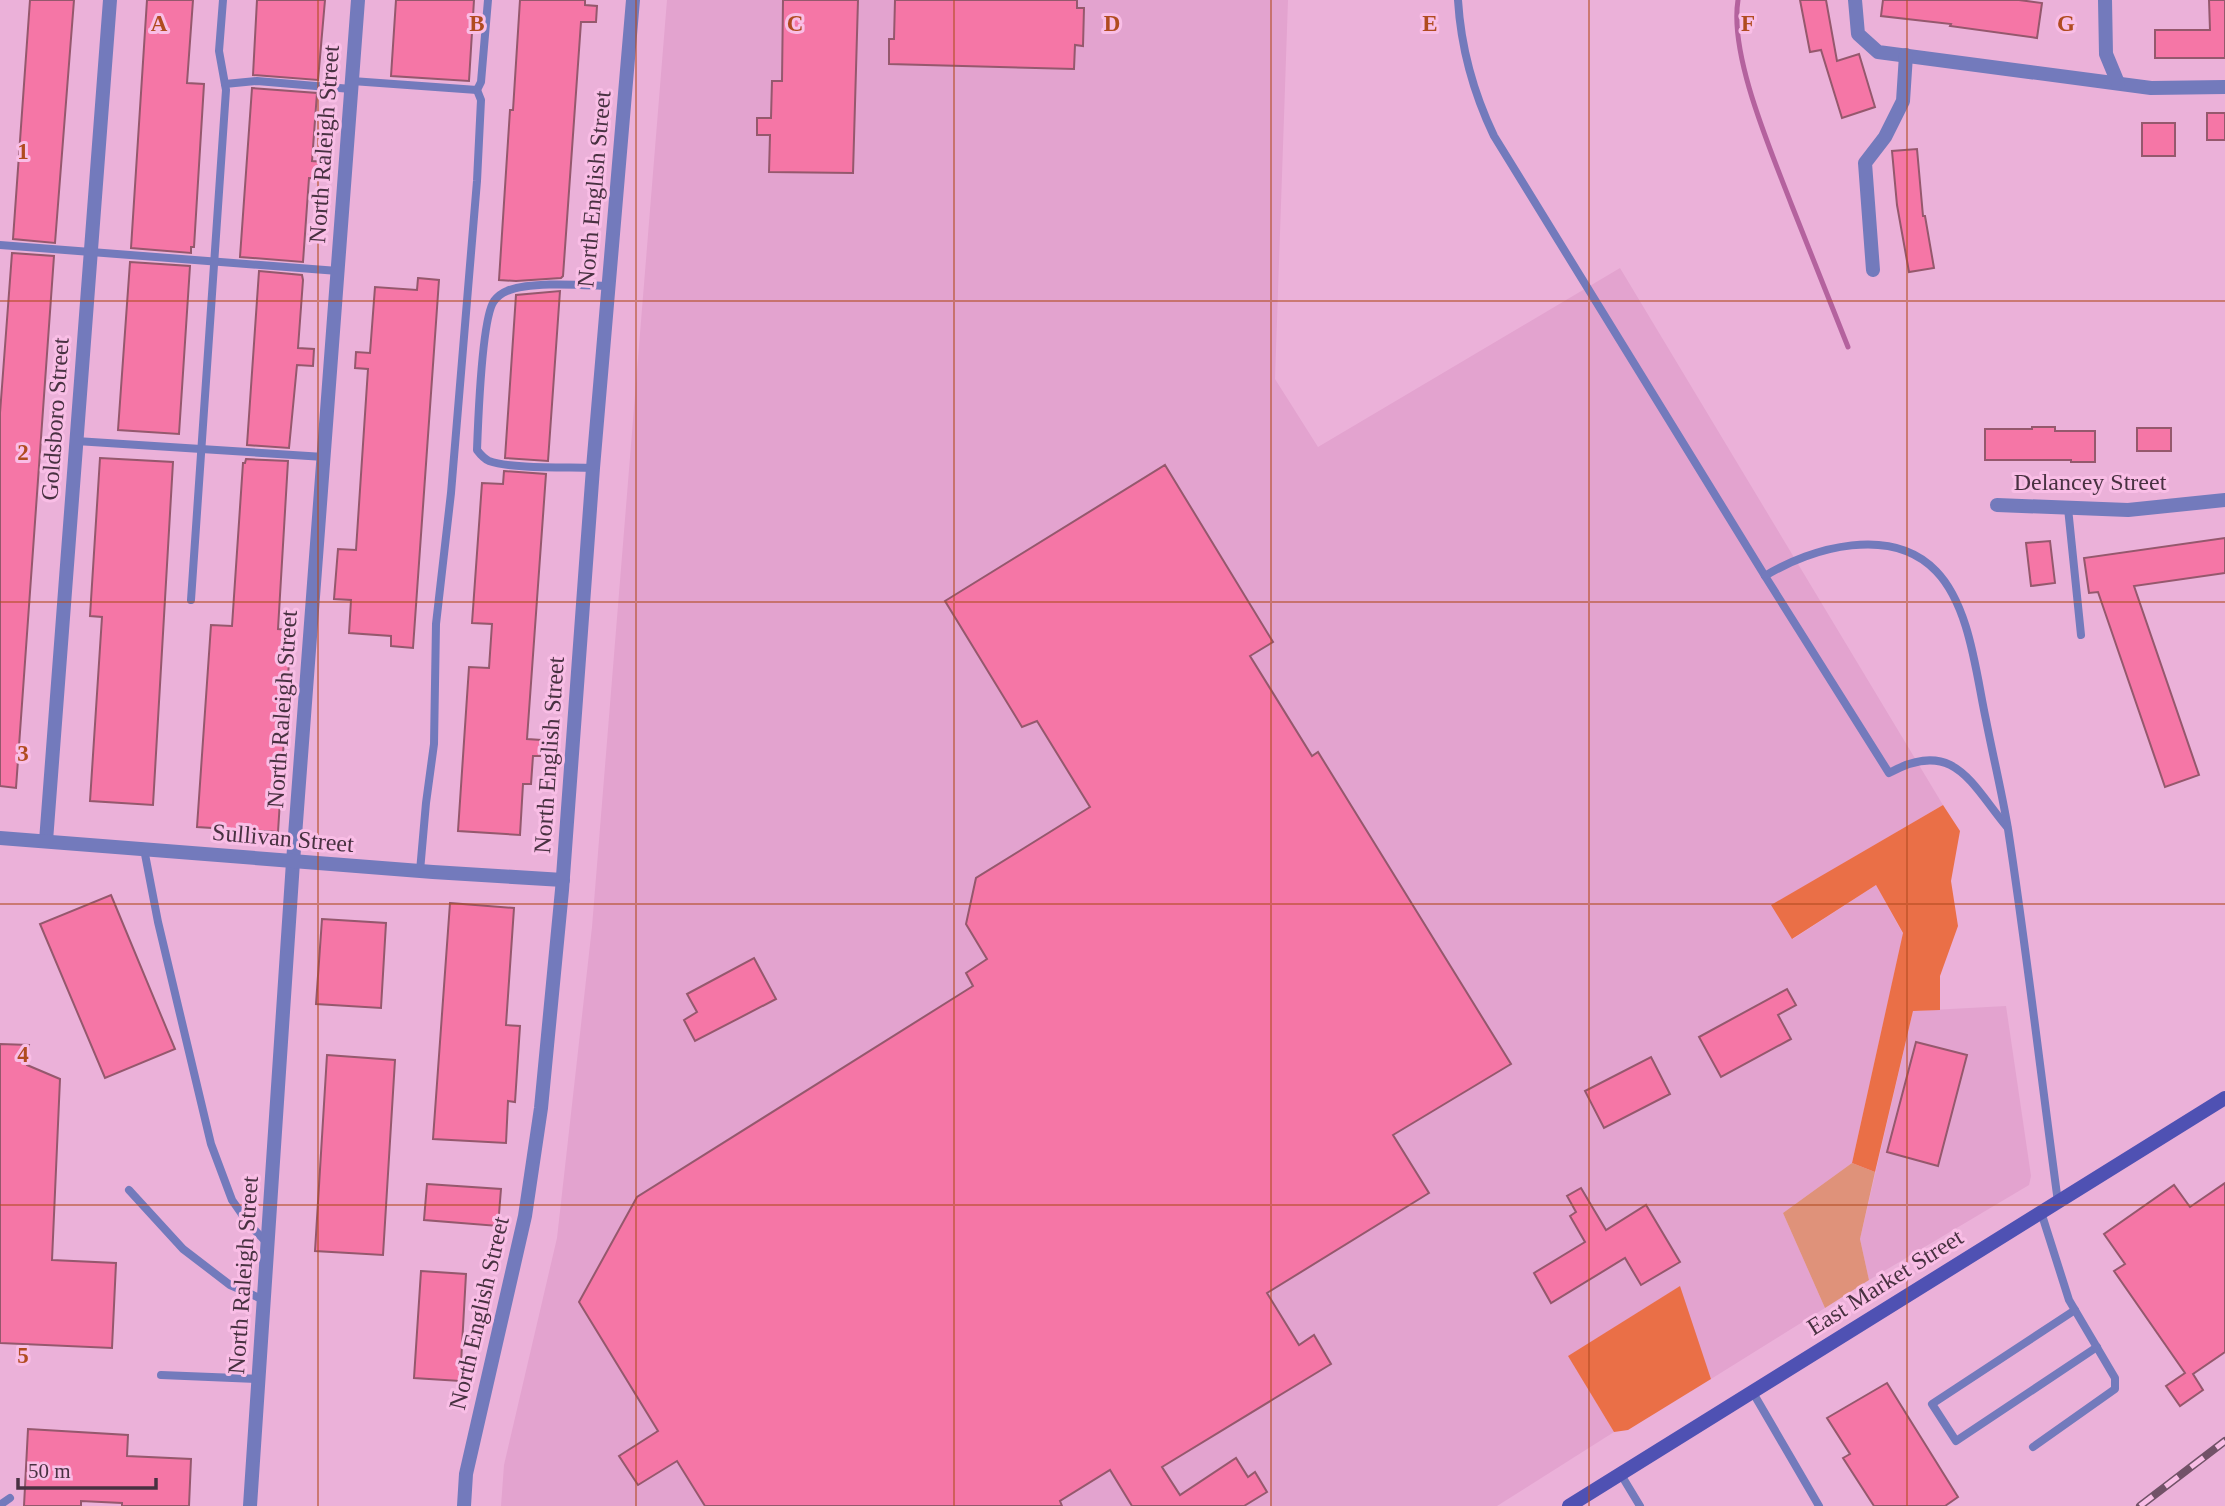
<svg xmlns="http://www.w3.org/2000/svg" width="2225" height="1506" viewBox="0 0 2225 1506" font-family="Georgia,serif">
  <rect width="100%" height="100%" fill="#ebb1d9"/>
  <g fill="#e3a3cf">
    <polygon points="667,0 1288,0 1275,379 1318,447 1620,268 1943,805 1772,905 1793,939 1876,885 1903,934 1852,1163 1783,1213 1825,1308 1711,1379 1679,1287 1569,1356 1614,1432 1497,1506 501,1506 504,1465 557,1238 592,927"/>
    <polygon points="2006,1006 2031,1176 2029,1185 1869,1280 1860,1239 1913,1011"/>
  </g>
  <polygon fill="#df927a" points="1852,1163 1875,1172 1860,1239 1869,1280 1825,1308 1783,1213"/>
  <g fill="#ea6f47">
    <polygon points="1943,805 1960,831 1951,881 1958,926 1940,976 1940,1010 1913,1011 1875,1172 1852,1163 1903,933 1876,885 1792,939 1771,905"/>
    <polygon points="1680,1286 1711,1379 1628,1430 1614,1432 1568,1356"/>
  </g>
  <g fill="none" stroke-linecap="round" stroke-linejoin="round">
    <path stroke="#b4629e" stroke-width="5" d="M 1738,0 C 1729,56 1772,153 1792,206 C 1811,253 1829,300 1848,347"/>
  </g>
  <g fill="#f576a6" stroke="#95586d" stroke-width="2">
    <polygon points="30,0 74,0 55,243 13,239"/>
    <polygon points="147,0 193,0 187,83 204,84 194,247 191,247 191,253 131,248"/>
    <polygon points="257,0 325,0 318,80 253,75"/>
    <polygon points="396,0 474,0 469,81 391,76"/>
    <polygon points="520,0 585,0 585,5 597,6 596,22 581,22 563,276 561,278 516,281 499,280 510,110 513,110"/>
    <polygon points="783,0 858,0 853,173 769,172 770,135 757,135 757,118 771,118 772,81 782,81"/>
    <polygon points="895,0 1077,0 1077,8 1084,8 1083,46 1075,45 1074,69 889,64 889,39 894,39"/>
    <polygon points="1800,0 1826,0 1837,61 1859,54 1875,107 1842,118 1821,50 1810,52"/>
    <polygon points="1883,0 2019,0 2042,3 2037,38 1950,26 1951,24 1881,16"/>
    <polygon points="2209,0 2225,0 2225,58 2155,58 2155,30 2210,30"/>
    <polygon points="252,88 317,93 312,161 326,162 325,179 309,178 303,262 240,257"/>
    <rect x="2207" y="113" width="18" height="27"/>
    <rect x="2142" y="123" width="33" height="33"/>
    <polygon points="1917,149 1923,216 1925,216 1934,268 1909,272 1897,205 1892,151"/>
    <polygon points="12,253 54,256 16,788 0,786 0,413"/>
    <polygon points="130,262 190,266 179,434 118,430"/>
    <polygon points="259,271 302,275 303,280 298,348 314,349 313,366 297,365 289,448 247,445"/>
    <polygon points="418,278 439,280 413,648 391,646 391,636 349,633 351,600 334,599 338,549 356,550 368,369 355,368 356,352 370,353 375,287 417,290"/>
    <polygon points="560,291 548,461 505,458 516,295"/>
    <polygon points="2032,427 2055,427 2055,431 2095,431 2095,462 2071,462 2071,460 1985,460 1985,429 2032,429"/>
    <rect x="2137" y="428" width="34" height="23"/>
    <polygon points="100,458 173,462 153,805 90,801 102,617 90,616"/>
    <polygon points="246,459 288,461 278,629 291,630 278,832 197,827 211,625 232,626 243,463 245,463"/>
    <polygon points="1165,465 1273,642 1250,656 1312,756 1318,752 1511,1064 1393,1135 1429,1193 1267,1293 1299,1345 1314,1335 1331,1364 1162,1467 1180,1495 1236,1458 1248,1477 1255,1472 1267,1492 1244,1506 1132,1506 1110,1470 1060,1501 1062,1506 705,1506 677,1461 638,1485 619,1456 658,1431 579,1302 637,1197 973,986 966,973 987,959 966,924 976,878 1090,807 1037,721 1022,727 945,601"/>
    <polygon points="504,471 546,474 527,739 541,740 540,756 533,756 531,784 523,784 520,835 458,831 469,667 489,668 492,624 472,623 482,483 503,484"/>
    <polygon points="2225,538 2225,573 2134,586 2199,775 2165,787 2098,592 2089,593 2084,558"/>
    <polygon points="2050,541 2055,583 2031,586 2026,543"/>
    <polygon points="111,895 175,1049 105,1078 40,924"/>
    <polygon points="450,903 514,908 506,1025 520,1026 515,1102 508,1101 506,1143 433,1139"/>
    <polygon points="322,919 386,923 381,1008 316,1004"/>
    <polygon points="754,958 776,999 695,1041 684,1020 697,1012 687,994"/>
    <polygon points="1787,989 1796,1005 1778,1015 1791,1039 1721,1077 1699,1037"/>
    <polygon points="1916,1042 1967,1055 1938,1166 1887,1152"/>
    <polygon points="0,1044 29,1045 27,1065 60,1079 52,1260 116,1263 112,1348 0,1343"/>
    <polygon points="327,1055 395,1060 383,1255 315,1251"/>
    <polygon points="1651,1057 1670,1094 1604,1128 1585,1091"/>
    <polygon points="2225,1183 2225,1352 2193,1374 2203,1390 2180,1406 2166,1386 2185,1373 2114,1271 2125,1264 2104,1234 2174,1185 2190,1207"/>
    <polygon points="427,1184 501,1189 498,1226 424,1220"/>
    <polygon points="1581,1188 1606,1230 1646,1205 1680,1262 1641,1285 1625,1258 1551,1303 1534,1273 1585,1242 1570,1216 1576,1212 1567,1196"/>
    <polygon points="421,1271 466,1274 460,1381 414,1378"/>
    <polygon points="1887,1383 1958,1497 1945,1506 1874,1506 1843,1458 1850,1454 1827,1418"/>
    <polygon points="28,1429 128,1435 127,1456 191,1459 189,1506 122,1506 122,1503 81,1501 81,1506 24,1506"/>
  </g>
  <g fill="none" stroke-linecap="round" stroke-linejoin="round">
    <g stroke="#737abc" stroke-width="8">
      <path d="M 1458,0 C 1461,49 1473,92 1494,136 L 1765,576 L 1889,773 C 1954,737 1971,784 2007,827"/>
      <polyline points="352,81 477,90 481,82 488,0"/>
      <polyline points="225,84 257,81 351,89"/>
      <polyline points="0,245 338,271"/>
      <polyline points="76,441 324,457"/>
      <path d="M 593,468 C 567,467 511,469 489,461 C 483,458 480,454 477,450 C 478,423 482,318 494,301 C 497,297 502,293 507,291 C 530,281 582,285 608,286"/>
      <polyline points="2068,508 2081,635"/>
      <path d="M 1765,576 C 1812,547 1892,525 1936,571 C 1970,606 1976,674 1986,720 C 1993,756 2002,793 2008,829 C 2027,953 2041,1077 2058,1202"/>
      <polyline points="191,600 226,90 219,51 223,0"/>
      <polyline points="144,849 158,922 211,1144 232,1200 248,1223 268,1244"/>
      <polyline points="420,871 426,803 434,744 436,624 451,493 477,181 481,100 477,90"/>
      <polyline points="129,1190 183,1249 230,1285 264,1300"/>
      <polyline points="2075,1310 1932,1404 1956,1441 2097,1347"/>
      <polyline points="161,1375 259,1379"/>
      <polyline points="1752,1391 1819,1506"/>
      <polyline points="2033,1447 2115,1389 2115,1378 2069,1300 2041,1212"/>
      <polyline points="1620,1473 1640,1506"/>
      <polyline points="0,1505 10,1498"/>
    </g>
    <g stroke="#737abc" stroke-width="14">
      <polyline points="1855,0 1858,34 1878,52 2151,88 2225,87"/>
      <polyline points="2105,0 2106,54 2118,83"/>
      <polyline points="1873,270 1865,163 1885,137 1903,101 1906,55"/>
      <polyline points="1997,505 2128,510 2225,500"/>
      <polyline points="46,841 110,0"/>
      <polyline points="250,1506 293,862 358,0"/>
    </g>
    <g stroke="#737abc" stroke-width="14">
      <polyline points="0,838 433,872 563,880"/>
      <polyline points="464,1506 466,1474 525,1216 541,1108 562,890 593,468 633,0"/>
    </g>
    <polyline stroke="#4f51b3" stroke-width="14" points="1569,1506 2225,1098"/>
    <defs>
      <polyline id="rail" points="2140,1506 2225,1441"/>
    </defs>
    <use href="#rail" stroke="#725268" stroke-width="8"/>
    <use href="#rail" stroke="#f9bee6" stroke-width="5" stroke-dasharray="16" stroke-linecap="butt"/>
  </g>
  <path fill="none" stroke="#b04b1f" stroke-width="2" stroke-opacity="0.55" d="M 318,0 L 318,1506M 636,0 L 636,1506M 954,0 L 954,1506M 1271,0 L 1271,1506M 1589,0 L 1589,1506M 1907,0 L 1907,1506M 0,301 L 2225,301M 0,602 L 2225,602M 0,904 L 2225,904M 0,1205 L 2225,1205"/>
  <g text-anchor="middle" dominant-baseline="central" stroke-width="6" stroke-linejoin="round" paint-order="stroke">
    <g font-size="24" fill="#483141" stroke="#f9bee6">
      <text transform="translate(324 144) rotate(-86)">North Raleigh Street</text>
      <text transform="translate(594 189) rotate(-85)">North English Street</text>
      <text transform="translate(55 419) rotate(-86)">Goldsboro Street</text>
      <text x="2090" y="482">Delancey Street</text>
      <text transform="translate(282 709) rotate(-86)">North Raleigh Street</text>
      <text transform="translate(549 755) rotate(-86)">North English Street</text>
      <text transform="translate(283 838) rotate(5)">Sullivan Street</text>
      <text transform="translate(243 1275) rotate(-86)">North Raleigh Street</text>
      <text transform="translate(1885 1282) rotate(-32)">East Market Street</text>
      <text transform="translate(479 1313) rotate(-77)">North English Street</text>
    </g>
  </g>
  <g font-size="23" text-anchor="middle" font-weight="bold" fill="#b04b1f" stroke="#f9bee6" stroke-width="6" stroke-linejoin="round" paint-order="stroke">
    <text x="159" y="31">A</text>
    <text x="477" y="31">B</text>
    <text x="795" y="31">C</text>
    <text x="1112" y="31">D</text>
    <text x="1430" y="31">E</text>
    <text x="1748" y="31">F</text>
    <text x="2066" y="31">G</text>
    <text x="23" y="159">1</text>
    <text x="23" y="460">2</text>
    <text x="23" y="761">3</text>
    <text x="23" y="1062">4</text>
    <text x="23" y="1363">5</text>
  </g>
  <path d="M18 1478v10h138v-10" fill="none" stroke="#483141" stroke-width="3.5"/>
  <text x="28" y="1478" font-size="21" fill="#483141" stroke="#f9bee6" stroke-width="5" paint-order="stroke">50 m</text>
</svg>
